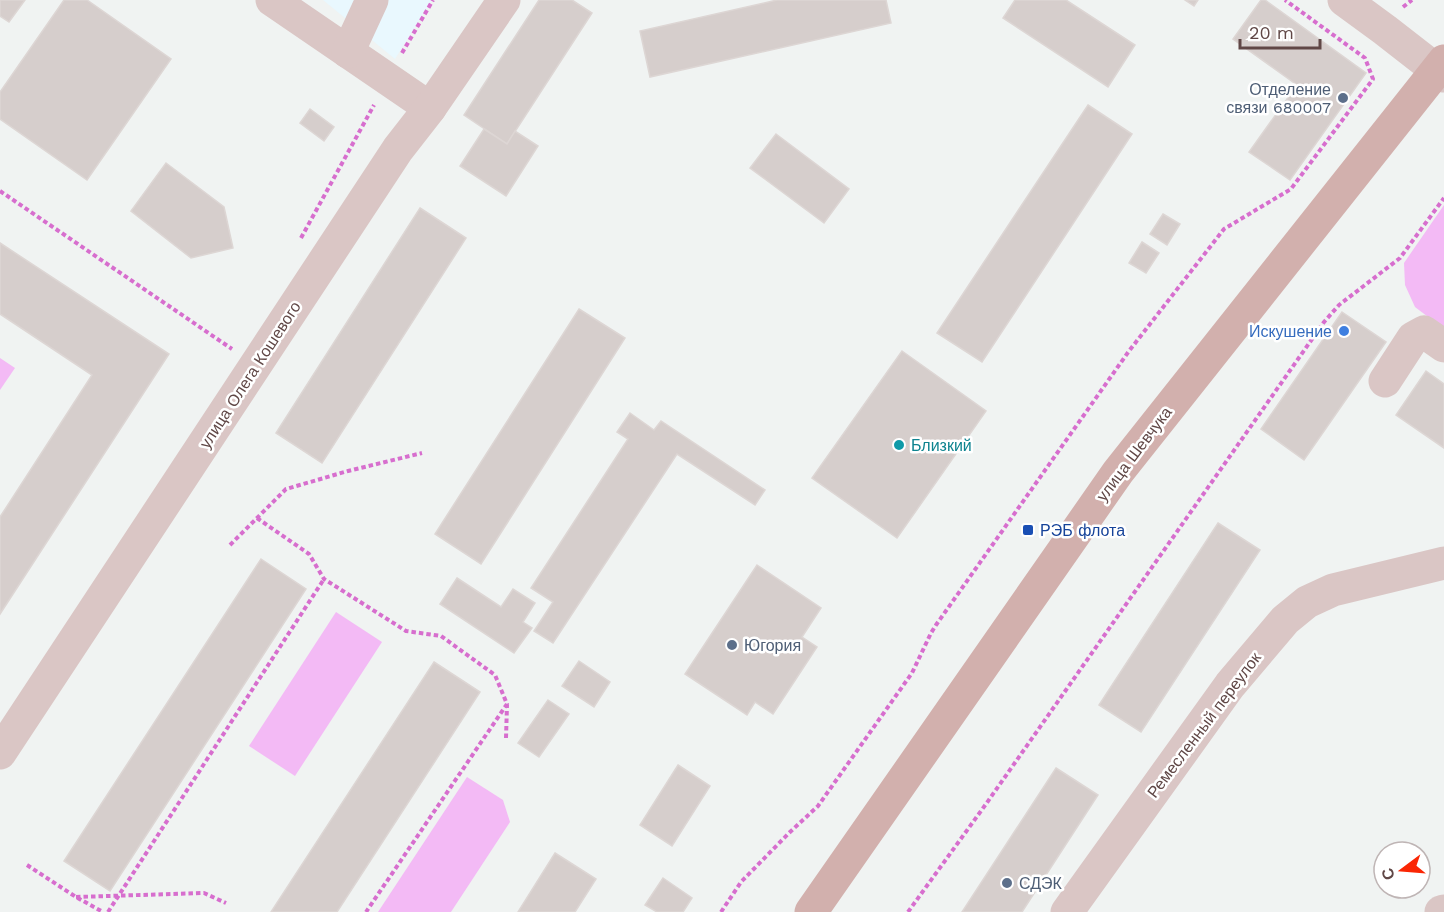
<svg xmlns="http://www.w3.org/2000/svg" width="1444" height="912" viewBox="0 0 1444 912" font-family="'Work Sans',sans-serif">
  <rect width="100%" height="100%" fill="#f0f3f2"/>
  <polygon fill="#e9f8fe" points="323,0 432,0 395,59"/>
  <g fill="#f3baf5">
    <polygon points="1444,205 1444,329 1415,307 1405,285 1404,263"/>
    <polygon points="0,358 15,368 0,390"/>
    <polygon points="336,612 382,642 295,776 249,746"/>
    <polygon points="467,777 503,800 510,822 451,912 378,912"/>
  </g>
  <g fill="#d6cecc" stroke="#ddd6d4" stroke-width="1.5">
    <polygon points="0,0 25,0 9,22 0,16"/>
    <polygon points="64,0 87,0 171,59 87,180 0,119 0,92"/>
    <polygon points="539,0 572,0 592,13 507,144 464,115"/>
    <polygon points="777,0 886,0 891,23 650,77 640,31"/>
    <polygon points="1015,0 1066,0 1135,45 1108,87 1003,18"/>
    <polygon points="1185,0 1198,0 1194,6"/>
    <polygon points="1261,0 1265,0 1366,73 1290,180 1249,152 1297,85 1233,39"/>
    <polygon points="1088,105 1132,134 982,362 937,333"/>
    <polygon points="310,109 334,127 324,141 300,123"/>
    <polygon points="484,129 507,144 515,131 538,146 506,196 460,166"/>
    <polygon points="776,134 849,189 824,223 750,168"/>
    <polygon points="166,163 224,207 233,248 191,258 131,211"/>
    <polygon points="420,208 466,238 322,463 276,433"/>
    <polygon points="1163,214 1180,224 1167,245 1150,234"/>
    <polygon points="1142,242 1159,253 1146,273 1129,263"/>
    <polygon points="0,243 169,354 0,614 0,517 92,375 0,314"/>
    <polygon points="579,309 625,338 481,564 435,534"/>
    <polygon points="1342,312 1386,342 1304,460 1261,429"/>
    <polygon points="902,351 986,411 897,538 812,478"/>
    <polygon points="1426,371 1444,384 1444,448 1396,415"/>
    <polygon points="630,413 654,430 661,421 765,490 755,505 677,454 553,643 534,631 553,602 531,588 628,439 617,432"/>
    <polygon points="1218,523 1260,550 1141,732 1099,705"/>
    <polygon points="261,559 306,589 110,891 64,861"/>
    <polygon points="757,565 821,608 802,637 817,647 773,714 755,702 747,715 685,674"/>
    <polygon points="457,578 501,607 513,589 535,603 523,622 532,628 514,653 440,604"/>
    <polygon points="579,661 610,682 594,707 562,686"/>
    <polygon points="434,662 480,692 337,912 271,912"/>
    <polygon points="548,700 569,714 539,757 518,743"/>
    <polygon points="678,765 710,786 672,846 640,825"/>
    <polygon points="1056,768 1098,795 1022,912 962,912"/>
    <polygon points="555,853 596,879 575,912 518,912"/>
    <polygon points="663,878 692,898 683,912 657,912 645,905"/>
  </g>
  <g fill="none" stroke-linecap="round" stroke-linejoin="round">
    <g stroke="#d76ece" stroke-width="4" stroke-dasharray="4.5 3" stroke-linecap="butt">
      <polyline points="1403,7 1412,0"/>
      <polyline points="402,53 433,0"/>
      <polyline points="0,191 232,349"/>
      <polyline points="301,238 374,105"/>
      <polyline points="257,518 309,554 324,579 406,631 441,636 495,675 507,704 366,912"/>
      <polyline points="230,545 286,489 348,471 422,453"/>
      <polyline points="506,738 507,705"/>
      <polyline points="27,865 76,897 103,912"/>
      <polyline points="76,897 204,893 226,903"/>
      <polyline points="108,912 324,579"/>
      <polyline points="721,912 741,882 790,832 818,806 912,673 931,633 936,625 1129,351 1224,229 1291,189 1373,79 1365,58 1285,0"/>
      <polyline points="908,912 986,804 1324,322 1339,305 1400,258 1444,198"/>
    </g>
    <g stroke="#dac6c5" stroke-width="33">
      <polyline points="272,0 430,108"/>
      <polyline points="1344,0 1385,30 1444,76"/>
      <polyline points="348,52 372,0"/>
      <polyline points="1385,381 1413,338 1424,332 1444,346"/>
      <polyline points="0,753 398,149 430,108 504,0"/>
      <polyline points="1067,912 1230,685 1285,620 1307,602 1333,590 1444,563"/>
      <polyline points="1441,912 1444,911"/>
    </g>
    <polyline stroke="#d2b0ad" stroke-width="33" points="811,912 1118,472 1444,61"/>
  </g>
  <g fill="#5c6f8a" stroke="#fff" stroke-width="2">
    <circle cx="1343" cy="98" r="6"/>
    <circle cx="732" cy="645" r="6"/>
    <circle cx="1007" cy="883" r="6"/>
  </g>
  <circle fill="#3f7fe0" stroke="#fff" stroke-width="2" cx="1344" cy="331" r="6"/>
  <circle fill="#0f9aa8" stroke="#fff" stroke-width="2" cx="899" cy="445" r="6"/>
  <rect fill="#1a4fb4" stroke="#fff" stroke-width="2" x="1022" y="524" width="12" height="12" rx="3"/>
  <g text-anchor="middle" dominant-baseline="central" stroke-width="5" stroke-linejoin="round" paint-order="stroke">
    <g font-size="16" fill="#4e5e75" stroke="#fff" text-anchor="start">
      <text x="1331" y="89" text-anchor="end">Отделение<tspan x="1331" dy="18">связи 680007</tspan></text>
      <text x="744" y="645">Югория</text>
      <text x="1019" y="883">СДЭК</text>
    </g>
    <g font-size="16" fill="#366cbe" stroke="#fff" text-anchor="end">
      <text x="1332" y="331">Искушение</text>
    </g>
    <g font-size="16" fill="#604746" stroke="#fff">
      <text transform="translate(250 375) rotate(-57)">улица Олега Кошевого</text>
      <text transform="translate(1134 454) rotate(-53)">улица Шевчука</text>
      <text transform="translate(1204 725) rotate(-53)">Ремесленный переулок</text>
    </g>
    <g font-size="16" fill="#0d838f" stroke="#fff" text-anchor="start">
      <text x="911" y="445">Близкий</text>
    </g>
    <g font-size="16" fill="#164399" stroke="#fff" text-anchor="start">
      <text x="1040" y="530">РЭБ флота</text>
    </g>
  </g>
  <g transform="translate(1402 870) rotate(254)"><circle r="28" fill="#ffffff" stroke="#bfb5b5" stroke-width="1.5"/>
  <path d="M0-4.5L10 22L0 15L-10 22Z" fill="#fa2604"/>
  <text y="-9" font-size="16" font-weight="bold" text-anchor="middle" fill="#604746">С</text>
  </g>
  <path d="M1240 39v9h80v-9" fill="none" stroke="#604746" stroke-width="3"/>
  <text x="1249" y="39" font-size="18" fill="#604746" stroke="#ffffff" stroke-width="4.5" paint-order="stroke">20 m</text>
</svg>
